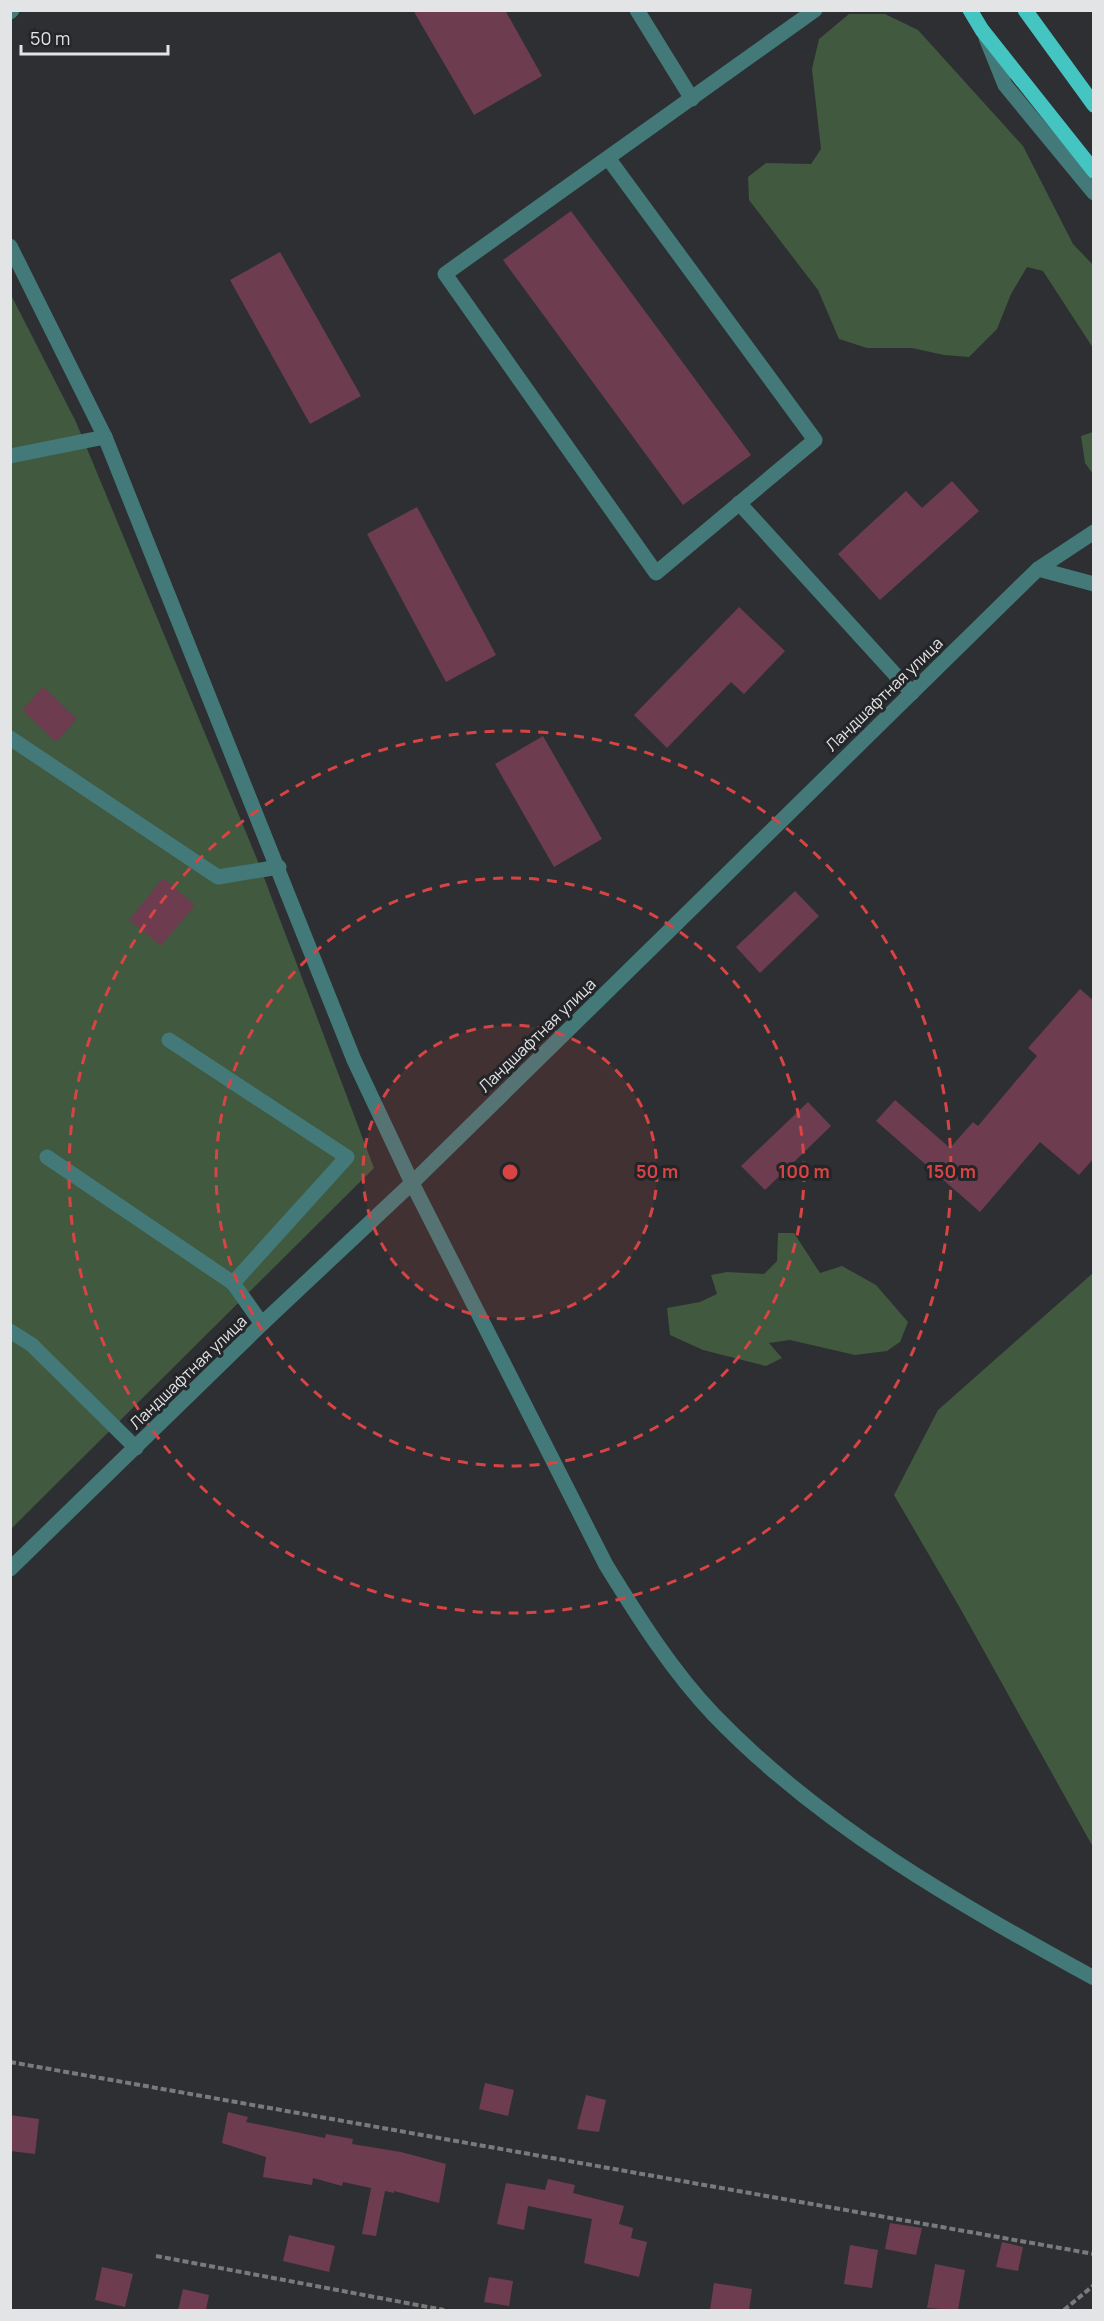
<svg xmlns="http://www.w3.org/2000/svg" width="1104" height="2321" viewBox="0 0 1104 2321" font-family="Manrope,sans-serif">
  <rect width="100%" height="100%" fill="#2d2f32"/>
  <g fill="#40593f">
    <polygon points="849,14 885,14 918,30 1023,146 1073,244 1093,265 1093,348 1043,271 1027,267 1011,294 997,329 969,357 944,355 912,348 867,348 839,339 818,290 749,200 748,177 766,163 811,164 821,149 812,69 819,39"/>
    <polygon points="10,293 76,422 257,859 374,1168 11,1529"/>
    <polygon points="1093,432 1094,432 1093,474 1085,463 1081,436"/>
    <polygon points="778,1233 794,1233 820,1273 842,1266 876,1285 908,1322 900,1342 887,1351 855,1355 790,1340 769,1343 782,1358 766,1366 703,1350 670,1335 667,1308 700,1302 717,1294 711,1275 727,1272 764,1274 777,1261"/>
    <polygon points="1093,1273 1093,1847 960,1608 894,1495 938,1410"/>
  </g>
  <g fill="#6d3d4f">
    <polygon points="413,10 505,10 542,76 474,115"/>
    <polygon points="571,211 751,455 683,505 503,260"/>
    <polygon points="280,252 361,396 310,424 230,280"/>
    <polygon points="952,481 979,511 880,600 838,554 906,491 922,508"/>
    <polygon points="417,507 496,655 446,682 367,534"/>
    <polygon points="739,607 785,651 744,694 731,682 667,748 634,715"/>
    <polygon points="43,687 77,719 56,742 22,710"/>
    <polygon points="543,736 602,839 554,867 495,764"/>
    <polygon points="163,878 195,905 161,946 129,920"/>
    <polygon points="795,891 819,916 760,973 736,947"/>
    <polygon points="1080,989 1094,1001 1094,1158 1079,1175 1040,1142 980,1212 876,1121 895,1100 950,1148 973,1122 978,1126 1037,1056 1028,1048"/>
    <polygon points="808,1102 831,1126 765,1190 741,1166"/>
    <polygon points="485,2083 514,2090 508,2116 479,2109"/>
    <polygon points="586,2095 606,2100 599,2132 577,2129"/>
    <polygon points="228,2112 248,2117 246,2122 325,2138 326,2134 353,2139 352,2144 401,2152 446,2164 439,2203 394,2191 394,2193 385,2191 376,2236 362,2234 371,2188 343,2182 342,2186 313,2178 312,2185 263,2177 266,2157 222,2143"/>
    <polygon points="10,2115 39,2119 35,2154 10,2151"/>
    <polygon points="548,2179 575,2185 573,2193 624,2206 619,2224 633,2228 631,2238 647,2242 639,2277 584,2263 592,2219 528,2206 524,2230 497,2224 506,2183 545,2190"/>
    <polygon points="890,2223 922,2228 916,2255 885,2249"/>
    <polygon points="289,2235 335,2246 329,2272 283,2261"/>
    <polygon points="1002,2242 1023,2247 1018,2271 996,2267"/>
    <polygon points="850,2245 878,2250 872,2288 844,2284"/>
    <polygon points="935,2264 965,2270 958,2310 927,2308"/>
    <polygon points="102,2267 133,2274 125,2307 95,2300"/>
    <polygon points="489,2277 513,2281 509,2306 484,2302"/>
    <polygon points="714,2283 752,2289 749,2310 710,2310"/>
    <polygon points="183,2289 209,2295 206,2310 178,2310"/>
  </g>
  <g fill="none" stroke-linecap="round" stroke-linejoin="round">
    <g stroke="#787a7c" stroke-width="4" stroke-dasharray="6 3" stroke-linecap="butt">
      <polyline points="10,2062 1094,2254"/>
      <polyline points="156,2256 444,2310"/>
      <polyline points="1064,2310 1094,2285"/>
    </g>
    <g stroke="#437a79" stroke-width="15">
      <polyline points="637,10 692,99"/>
      <polyline points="10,12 12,10"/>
      <polyline points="986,38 1005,85 1094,193"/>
      <path d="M 608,158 L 815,440 L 656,573 L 445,274 C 569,186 692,98 815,10"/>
      <path d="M 10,246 L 105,437 L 354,1060 L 412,1183 L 606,1565 C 638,1617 672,1671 714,1715 C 822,1827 959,1904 1094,1978"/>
      <polyline points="10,456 105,437"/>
      <polyline points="739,503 912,693"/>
      <polyline points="1038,569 1094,584"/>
      <polyline points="10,738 218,877 279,867"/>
      <polyline points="169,1040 347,1157 233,1283"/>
      <polyline points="47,1157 233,1283 262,1324"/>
      <polyline points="10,1331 32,1345 136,1448"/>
      <polyline points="10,1569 267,1319 412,1183 1038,569 1094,532"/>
    </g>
    <g stroke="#44c5c2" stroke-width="15">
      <polyline points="970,10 982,30 1094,171"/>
      <polyline points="1025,10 1094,105"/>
    </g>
  </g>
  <circle cx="510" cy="1172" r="147" fill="#d84444" fill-opacity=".12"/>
  <g fill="none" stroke="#d84444" stroke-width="3" stroke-dasharray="10 8">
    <circle cx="510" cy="1172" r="147"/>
    <circle cx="510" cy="1172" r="294"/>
    <circle cx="510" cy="1172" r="441"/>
  </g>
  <g text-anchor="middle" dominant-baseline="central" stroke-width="6" stroke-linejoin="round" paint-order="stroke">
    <g font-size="16" fill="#e3e4e6" stroke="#242528">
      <text transform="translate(884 694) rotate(-44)">Ландшафтная улица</text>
      <text transform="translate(537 1035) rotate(-44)">Ландшафтная улица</text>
      <text transform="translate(188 1372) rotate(-44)">Ландшафтная улица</text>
    </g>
  </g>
  <circle cx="510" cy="1172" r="9" fill="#d84444" stroke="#242528" stroke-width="3"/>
  <g font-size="18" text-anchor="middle" font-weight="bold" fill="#d84444" stroke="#242528" stroke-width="6" stroke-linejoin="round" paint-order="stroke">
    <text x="657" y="1178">50 m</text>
    <text x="804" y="1178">100 m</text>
    <text x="951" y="1178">150 m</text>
  </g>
  <rect width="1104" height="2321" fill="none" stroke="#e3e4e6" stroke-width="24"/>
  <path d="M21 45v9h147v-9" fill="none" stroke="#e3e4e6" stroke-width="3"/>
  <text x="30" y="45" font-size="18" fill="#e3e4e6" stroke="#242528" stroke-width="4.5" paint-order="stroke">50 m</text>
</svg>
